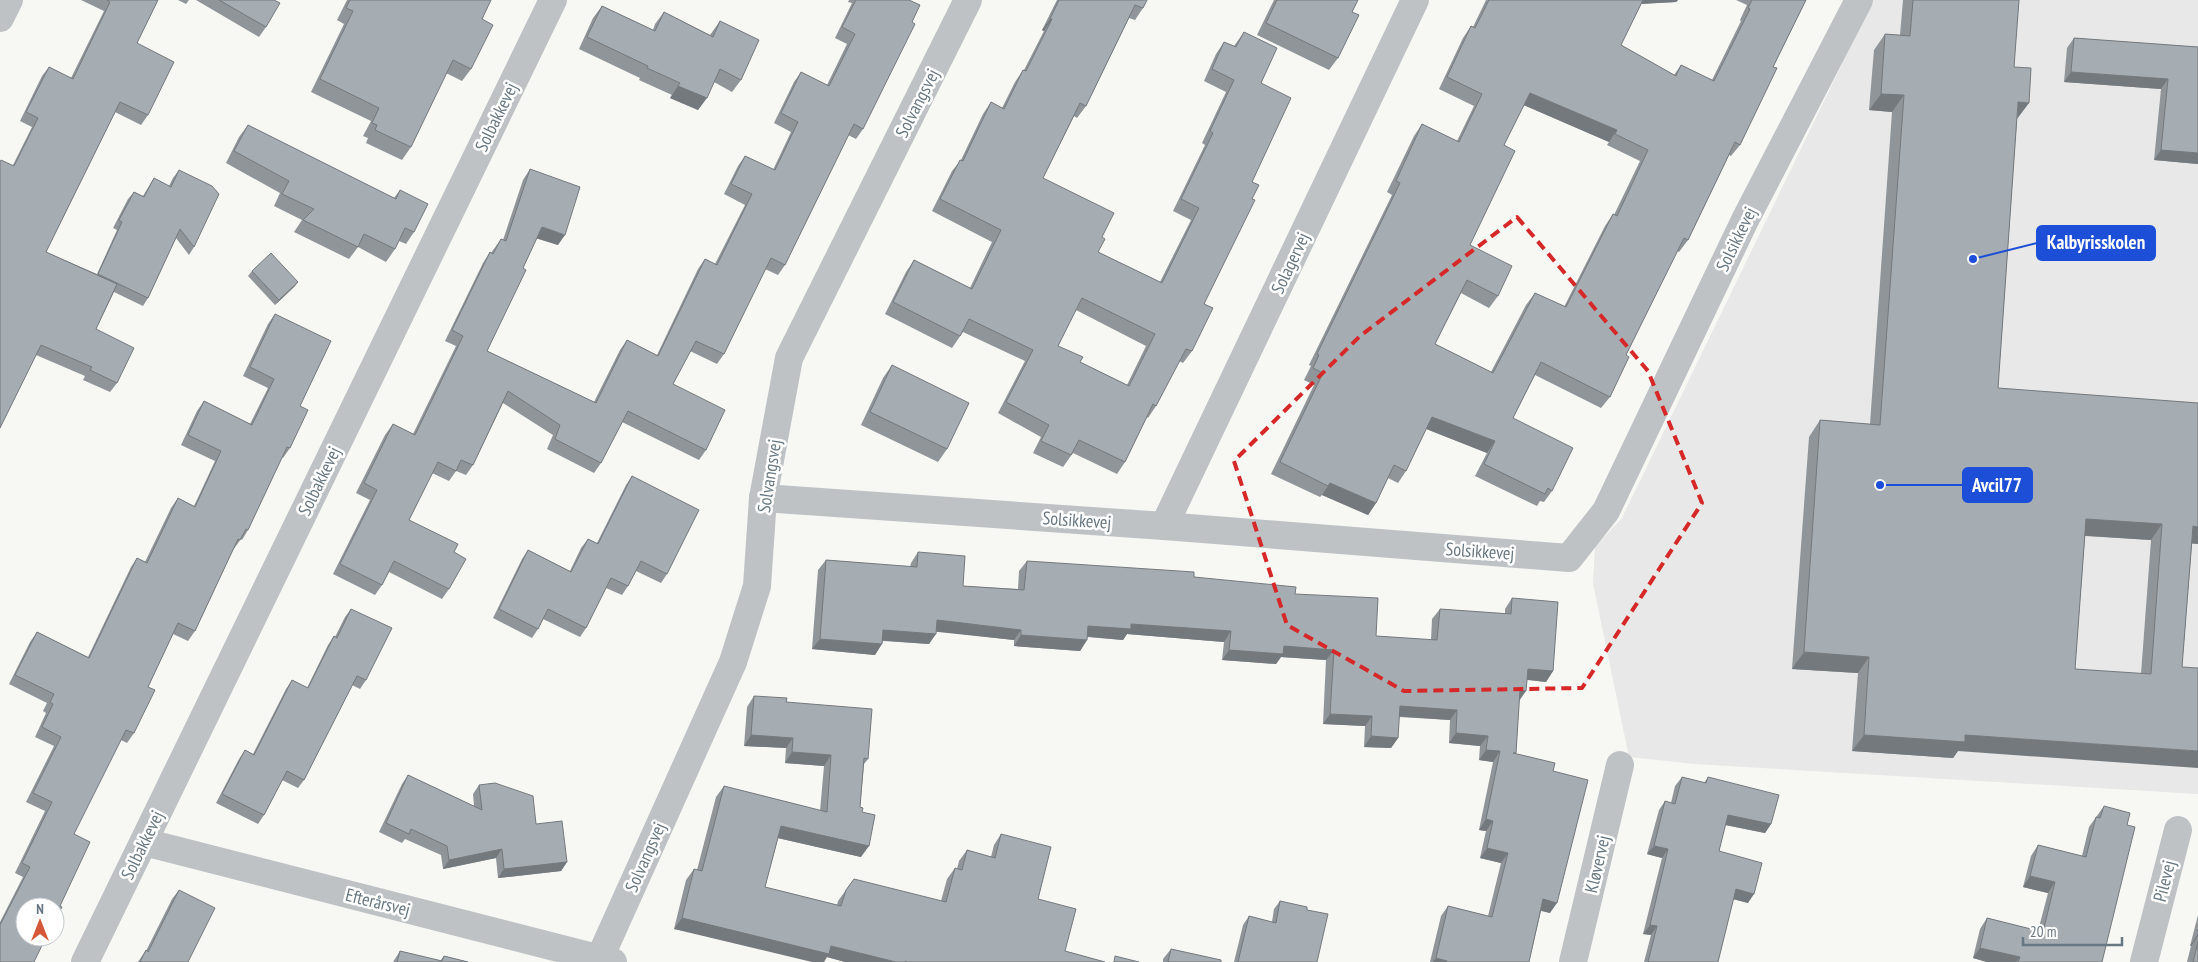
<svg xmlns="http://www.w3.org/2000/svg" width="2198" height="962" viewBox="0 0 2198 962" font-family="'PT Sans Narrow',sans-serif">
  <rect width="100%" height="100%" fill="#f7f7f4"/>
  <polygon fill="#e7e8e7" points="1873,0 2198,0 2198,794 1695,764 1629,757 1593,583 1595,547 1622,518"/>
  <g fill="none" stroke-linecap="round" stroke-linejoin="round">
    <g stroke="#bec2c5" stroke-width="28">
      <polyline points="0,18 9,0"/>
      <polyline points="763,498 1164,526 1569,558 1606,511 1745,220 1859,0"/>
      <polyline points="1164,526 1415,0"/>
      <polyline points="144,842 613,962"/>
      <polyline points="85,962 553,0"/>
      <polyline points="598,962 733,662 757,586 763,498 789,358 968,0"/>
      <polyline points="1573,962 1620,765"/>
      <polyline points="2144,962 2178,830"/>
    </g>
  </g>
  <g fill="#8f9599" fill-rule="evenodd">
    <polygon points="81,0 158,0 137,43 148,115 141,125 115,112 46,252 97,274 117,230 113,228 128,199 134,192 143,196 149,186 154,178 169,186 173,178 179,170 194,247 189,255 176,238 148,298 143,306 114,292 96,329 117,383 110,392 83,380 85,376 36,355 13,165 32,127 20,121 42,76 49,67 71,78 104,11"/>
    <polygon points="178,0 189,0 186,4"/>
    <polygon points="196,0 274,0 266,27 259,37"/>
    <polygon points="347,0 491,0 482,19 471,69 462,81 446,73 411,147 402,160 366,143 368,138 363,136 371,121 311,92 344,24 337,20"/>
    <polygon points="849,0 909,0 863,129 856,139 848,135 785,265 778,275 765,269 724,354 717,364 690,351 673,384 706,450 699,460 622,422 601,463 594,473 547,449 553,435 503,403 473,465 466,475 456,471 449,481 432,473 409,520 454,552 449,589 442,599 389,572 382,585 375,595 333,574 370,500 356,493 385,435 393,424 413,434 456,346 445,341 483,263 490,252 491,253 501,239 503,240 523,180 530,169 558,245 537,238 523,268 487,351 594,402 620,350 627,340 657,355 698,269 705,259 715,264 745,205 724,194 738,166 745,156 773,170 791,132 774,123 794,82 801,72 827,85 847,44 835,38 852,3 848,2"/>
    <path d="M 1057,0 L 1147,0 L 1143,8 L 1135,20 L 1129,18 L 1086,106 L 1077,118 L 1074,116 L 1043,178 L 1102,237 L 1098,252 L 1160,282 L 1191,220 L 1173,211 L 1205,145 L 1202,143 L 1226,92 L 1204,81 L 1216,54 L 1224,42 L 1234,46 L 1244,32 L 1261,83 L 1252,182 L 1204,304 L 1192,351 L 1183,363 L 1179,361 L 1156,406 L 1148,418 L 1147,417 L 1125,462 L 1117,474 L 1073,453 L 1063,467 L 1033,453 L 1041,437 L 998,413 L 1025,361 L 963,332 L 952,348 L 885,314 L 906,272 L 914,260 L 970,288 L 992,242 L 932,211 L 952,171 L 961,160 L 983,114 L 991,102 L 1002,108 L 1015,82 L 1023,70 L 1024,70 L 1044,31 L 1042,30 ZM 1076,310 L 1146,346 L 1127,385 L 1080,362 L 1058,346 Z"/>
    <polygon points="1274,0 1358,0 1352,12 1338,58 1329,70 1257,35"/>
    <path d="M 1486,0 L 1678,0 L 1676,2 L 1641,4 L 1621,45 L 1674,75 L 1681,65 L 1712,80 L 1741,21 L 1740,20 L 1747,5 L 1736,0 L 1806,0 L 1773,67 L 1740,145 L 1731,156 L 1729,155 L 1688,240 L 1679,252 L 1677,251 L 1626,355 L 1610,397 L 1601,408 L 1535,375 L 1513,418 L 1552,491 L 1544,502 L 1540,501 L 1537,506 L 1475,476 L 1487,453 L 1426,429 L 1406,471 L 1398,483 L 1388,478 L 1376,503 L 1368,515 L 1322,495 L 1320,497 L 1271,474 L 1314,385 L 1304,380 L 1311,366 L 1309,365 L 1392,195 L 1387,192 L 1414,136 L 1422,124 L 1457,141 L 1474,106 L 1439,89 L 1463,38 L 1471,26 L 1473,27 ZM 1524,105 L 1609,142 L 1607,145 L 1640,161 L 1614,215 L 1613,214 L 1605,226 L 1564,307 L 1535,293 L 1526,305 L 1491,372 L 1435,344 L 1461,293 L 1489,308 L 1498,296 L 1470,245 L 1504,145 Z"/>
    <path d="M 1903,0 L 2019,0 L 2014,67 L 2017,119 L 1998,388 L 2192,543 L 2182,667 L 1958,751 L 1953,758 L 1852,751 L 1858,673 L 1792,669 L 1809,437 L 1820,420 L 1870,424 L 1892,112 L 1869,110 L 1874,50 L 1885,34 L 1900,35 ZM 2085,536 L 2151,540 L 2141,674 L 2075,669 Z"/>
    <polygon points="602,6 653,30 655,24 664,12 710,35 720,21 741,80 732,92 714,82 698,110 670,98 672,95 639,80 640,78 579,49 593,18"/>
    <polygon points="2074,38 2198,47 2198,164 2154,160 2161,89 2064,82 2067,48"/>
    <polygon points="248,125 394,198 400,190 414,232 406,244 399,241 395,249 386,262 358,247 349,259 294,232 302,220 274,206 280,193 226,163 239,137"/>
    <polygon points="252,271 295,286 275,305 248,276"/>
    <polygon points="275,314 300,406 290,448 283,458 282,457 248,530 242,540 241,539 233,550 195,631 188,641 173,634 148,687 134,733 127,743 121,740 0,962 0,922 23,877 15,873 45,811 26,802 54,746 35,737 46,713 43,711 47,703 9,684 30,642 37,632 88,657 131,567 137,558 145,562 171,508 178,498 194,506 215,461 181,445 197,411 204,401 250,424 268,388 243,376 268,324"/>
    <polygon points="892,365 947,449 938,462 861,425 883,378"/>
    <polygon points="632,476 667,574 661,583 636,571 628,586 622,595 606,588 586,628 580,637 543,619 538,629 532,638 493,618 522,559 528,550 570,571 581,548 588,539 597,543 626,485"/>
    <polygon points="918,552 963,586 1018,589 1019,571 1027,561 1194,577 1295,594 1376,636 1431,640 1432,619 1440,609 1505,614 1505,609 1512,598 1553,671 1546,682 1527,680 1519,701 1516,754 1553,771 1550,913 1541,911 1529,962 1430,962 1441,916 1448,906 1488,916 1501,863 1480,858 1486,831 1479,830 1493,762 1479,760 1480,746 1449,743 1450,720 1399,717 1398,738 1391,748 1364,747 1365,726 1323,724 1326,660 1281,657 1276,664 1222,660 1224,642 1127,634 1123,640 1087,637 1087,640 1080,651 1014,646 1014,640 936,631 929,644 883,641 875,655 812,649 818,570 826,560 910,567 911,563"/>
    <polygon points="351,609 366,680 360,689 352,685 304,780 298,788 282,780 264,815 258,824 216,803 239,759 245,750 253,754 286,689 292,680 307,688 328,645 334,636 335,637 345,617"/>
    <polygon points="754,696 786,702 868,759 864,764 860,807 862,812 861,857 778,838 765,887 837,905 838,901 846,890 941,901 947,879 955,868 957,869 959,861 967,850 991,857 994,845 1001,834 1038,899 1065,951 1105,962 845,962 827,957 674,929 686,880 694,869 697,870 716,797 724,786 820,811 824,766 785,763 786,748 744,746 747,707"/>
    <polygon points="408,775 474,806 473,794 479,785 536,824 567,862 561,871 498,878 496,858 443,869 441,855 405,839 402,843 379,832 402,784"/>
    <polygon points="1682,777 1704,783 1708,777 1771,824 1765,833 1725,825 1719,851 1748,903 1733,899 1718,962 1644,962 1651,935 1643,934 1662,858 1647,854 1659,810 1665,801 1671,803 1675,786"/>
    <polygon points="2104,806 2127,825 2102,962 1987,962 1973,958 1980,929 1987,918 2038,931 2048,893 2023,887 2031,856 2038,845 2082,856 2089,827"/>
    <polygon points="179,890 188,962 138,962 146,950 146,951 172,899"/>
    <polygon points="1280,901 1307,910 1317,962 1234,962 1243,925 1249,916 1272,922 1274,909"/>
    <polygon points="2198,915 2198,962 2187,962 2191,946 2190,946"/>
    <polygon points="1171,949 1221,962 1163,962 1163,959"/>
    <polygon points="400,951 440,961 444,956 468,962 393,962"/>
  </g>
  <g fill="#74797d">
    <polygon points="1641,0 1678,0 1676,2 1638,4"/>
    <polygon points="1050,19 1052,19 1044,31 1042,30"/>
    <polygon points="2071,72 2168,79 2161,89 2064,82"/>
    <polygon points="678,86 707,98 698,110 670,98"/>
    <polygon points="1530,93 1617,130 1609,142 1521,104"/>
    <polygon points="1881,94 1904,95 1892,112 1869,110"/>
    <polygon points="2018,102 2029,103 2017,119"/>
    <polygon points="2161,150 2198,153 2198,164 2154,160"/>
    <polygon points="542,227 565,235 558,245 535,238"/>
    <polygon points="298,282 295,286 275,305 279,300"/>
    <polygon points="1432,417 1495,441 1487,453 1424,428"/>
    <polygon points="1330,483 1376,503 1368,515 1322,495"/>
    <polygon points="2086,519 2162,524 2151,540 2075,535"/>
    <polygon points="2193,526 2198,527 2198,544 2181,543"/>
    <polygon points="937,620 1021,630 1014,640 929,631"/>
    <polygon points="1131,624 1231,631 1224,642 1127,634 1123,640 1081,636 1088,626"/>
    <polygon points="883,630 936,634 929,644 876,640"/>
    <polygon points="1021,635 1087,640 1080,651 1014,646"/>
    <polygon points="820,639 882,644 875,655 812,649"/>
    <polygon points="1284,646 1334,650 1326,660 1281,657 1276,664 1222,660 1229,650"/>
    <polygon points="1804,652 1869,657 1858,673 1792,669"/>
    <polygon points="1528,669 1553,671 1546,682 1521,679"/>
    <polygon points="1520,690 1526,691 1519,701"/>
    <polygon points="1400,706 1457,710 1450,720 1393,716"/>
    <polygon points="1330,714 1372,716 1365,726 1323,724"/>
    <polygon points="1456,733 1488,736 1480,746 1449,743"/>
    <polygon points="751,735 793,738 786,748 744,746"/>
    <polygon points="1864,735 1965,735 2198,751 2198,768 1958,751 1953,758 1852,751"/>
    <polygon points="1371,736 1398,738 1391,748 1364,747"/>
    <polygon points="1486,750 1500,751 1493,762 1479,760"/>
    <polygon points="792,752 831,755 824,766 785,763"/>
    <polygon points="1728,815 1771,824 1765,833 1721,824"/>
    <polygon points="1486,819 1493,821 1486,831 1479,830"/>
    <polygon points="781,826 869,846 861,857 773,837"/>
    <polygon points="1654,846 1668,849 1662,858 1647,854"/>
    <polygon points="1487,848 1508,853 1501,863 1480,858"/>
    <polygon points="502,849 496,858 443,869 449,860"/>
    <polygon points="567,862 561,871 498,878 504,869"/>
    <polygon points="2030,876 2055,882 2048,893 2023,887"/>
    <polygon points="1736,889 1754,894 1748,903 1729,898"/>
    <polygon points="1543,899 1557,903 1550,913 1536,909"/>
    <polygon points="682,918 831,946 896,962 845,962 827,957 824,962 812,962 674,929"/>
    <polygon points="1650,925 1657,926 1651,935 1643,934"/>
    <polygon points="2198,934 2198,936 2191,946 2190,946"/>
    <polygon points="1980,948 2020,957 2016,962 1987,962 1973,958"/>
    <polygon points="1436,958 1447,961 1446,962 1433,962"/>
  </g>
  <g fill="#a6adb2" stroke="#74797d" fill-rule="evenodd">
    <polygon points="107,0 158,0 137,43 174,62 148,115 120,102 46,252 117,284 96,329 134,348 117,383 90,370 92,367 41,345 0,428 0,162 1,160 14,166 38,118 26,112 49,67 73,79 110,2"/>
    <polygon points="219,0 274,0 280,3 266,27"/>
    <polygon points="350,0 491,0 482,19 493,25 471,69 453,60 411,147 375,130 377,125 372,123 379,108 320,79 353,11 346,8"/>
    <polygon points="856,0 909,0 920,5 912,22 915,24 863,129 854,124 785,265 771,258 724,354 696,341 673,384 725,410 706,450 628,411 601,463 555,439 560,425 508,391 473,465 461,460 456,471 438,462 409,520 458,544 454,552 466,559 449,589 394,561 382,585 340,564 377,490 364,483 393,424 415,435 463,336 452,330 490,252 493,254 501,239 506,241 530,169 580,187 565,235 542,227 523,268 526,270 487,351 596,403 627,340 658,356 705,259 717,265 752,194 731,184 745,156 775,170 798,122 781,113 801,72 829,86 855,34 842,27"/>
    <path d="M 1059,0 L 1147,0 L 1143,8 L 1135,5 L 1086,106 L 1080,103 L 1043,178 L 1114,213 L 1102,237 L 1105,239 L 1098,252 L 1162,283 L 1199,208 L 1181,199 L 1213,133 L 1210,131 L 1234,80 L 1212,69 L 1224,42 L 1236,47 L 1244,32 L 1277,48 L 1261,83 L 1291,98 L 1252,182 L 1259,185 L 1252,199 L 1255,200 L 1204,304 L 1213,308 L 1192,351 L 1186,349 L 1156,406 L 1153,404 L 1125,462 L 1079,440 L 1071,455 L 1041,441 L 1049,425 L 1006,402 L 1033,350 L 969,319 L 960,336 L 893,302 L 914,260 L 972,289 L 1001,230 L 940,199 L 960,160 L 963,161 L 991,102 L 1004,109 L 1023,70 L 1026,71 L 1052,19 L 1050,19 ZM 1082,298 L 1155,334 L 1129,386 L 1080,362 L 1083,357 L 1058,346 Z"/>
    <polygon points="1277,0 1358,0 1352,12 1359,15 1338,58 1266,23"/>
    <path d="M 1489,0 L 1643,0 L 1621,45 L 1676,76 L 1681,65 L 1714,81 L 1750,9 L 1748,8 L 1752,0 L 1806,0 L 1773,67 L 1777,68 L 1740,145 L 1735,142 L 1688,240 L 1684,238 L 1626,355 L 1629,357 L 1610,397 L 1541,362 L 1513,418 L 1573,448 L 1552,491 L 1548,488 L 1545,494 L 1484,464 L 1495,441 L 1432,417 L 1406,471 L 1394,465 L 1376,503 L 1330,483 L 1328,486 L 1280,462 L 1323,373 L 1313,368 L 1319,355 L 1317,354 L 1400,183 L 1396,181 L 1422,124 L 1459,142 L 1482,94 L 1447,77 L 1471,26 L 1475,28 ZM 1530,93 L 1617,130 L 1615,134 L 1648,150 L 1617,216 L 1613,214 L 1566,307 L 1535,293 L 1493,373 L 1435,344 L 1467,280 L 1498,296 L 1512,266 L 1470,245 L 1515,151 L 1504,145 Z"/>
    <path d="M 1913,0 L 2019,0 L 2014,67 L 2031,68 L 2029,103 L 2018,102 L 1998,388 L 2198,403 L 2198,527 L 2193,526 L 2182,667 L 2198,668 L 2198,751 L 1965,735 L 1965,742 L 1864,735 L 1869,657 L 1804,652 L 1820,420 L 1880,425 L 1904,95 L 1881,94 L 1885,34 L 1910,36 ZM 2086,519 L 2162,524 L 2151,674 L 2075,669 Z"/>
    <polygon points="602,6 655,31 664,12 713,37 720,21 759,40 741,80 720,69 707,98 678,86 680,83 647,68 648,66 587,37"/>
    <polygon points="2074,38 2198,47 2198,153 2161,150 2168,79 2071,72"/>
    <polygon points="248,125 396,199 400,190 428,204 414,232 405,228 395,249 364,234 358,247 303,220 314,209 282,194 289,181 234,151"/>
    <polygon points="179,170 212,186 219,194 194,247 180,229 148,298 98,274 122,222 119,220 134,192 144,197 154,178 171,187"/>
    <polygon points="271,253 298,282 279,300 252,271"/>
    <polygon points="275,314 331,341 300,406 308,410 290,448 287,447 248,530 246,529 240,540 238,539 195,631 178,623 148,687 155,690 134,733 126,730 74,834 90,842 60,906 62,907 55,920 55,907 25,907 25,937 46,937 34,962 0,962 0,925 30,867 22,863 52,802 33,793 61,737 42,727 53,704 50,702 54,694 15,675 37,632 89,658 137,558 147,563 178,498 195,507 221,451 188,435 204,401 252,425 274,379 250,367"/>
    <polygon points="892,365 969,403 947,449 870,412"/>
    <polygon points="632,476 699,510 667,574 641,561 628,586 611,578 586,628 548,609 538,629 499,609 528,550 571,572 588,539 598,544"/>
    <polygon points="918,552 965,556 963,586 1024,590 1027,561 1194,572 1194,577 1296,587 1295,594 1378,598 1376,636 1437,640 1440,609 1511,614 1512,598 1558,602 1553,671 1528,669 1526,691 1520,690 1516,753 1513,753 1555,763 1553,771 1588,780 1557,903 1543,899 1529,962 1447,962 1447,961 1436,958 1448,906 1492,917 1508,853 1487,848 1493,821 1486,819 1500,751 1486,750 1488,736 1456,733 1457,710 1400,706 1398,738 1371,736 1372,716 1330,714 1334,650 1284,646 1283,654 1229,650 1231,631 1131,624 1131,629 1088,626 1087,640 1021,635 1021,630 937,620 936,634 883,630 882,644 820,639 826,560 917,567"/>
    <polygon points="351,609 392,628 366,680 357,676 304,780 287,771 264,815 222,794 245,750 254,755 292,680 308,688 334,636 337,638"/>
    <polygon points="754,696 787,698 786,702 872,709 868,759 864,758 860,807 863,808 862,812 875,815 869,846 781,826 765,887 841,906 846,890 854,879 946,902 955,868 962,870 967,850 995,858 1001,834 1051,847 1038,899 1076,909 1065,951 1105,962 907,962 905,961 905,962 896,962 831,946 829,954 682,918 694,869 702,871 724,786 827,812 831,755 792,752 793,738 751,735"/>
    <polygon points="408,775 482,810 479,785 495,783 533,796 536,824 562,821 567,862 504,869 502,849 449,860 447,846 411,829 409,834 386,823"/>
    <polygon points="1682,777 1706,783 1708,777 1779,795 1771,824 1728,815 1719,851 1762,863 1754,894 1736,889 1718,962 1648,962 1657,926 1650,925 1668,849 1654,846 1665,801 1675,804"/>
    <polygon points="2104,806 2130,813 2127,825 2135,827 2102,962 2018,962 2020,957 1980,948 1987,918 2043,932 2055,882 2030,876 2038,845 2086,857 2096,817 2100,818"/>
    <polygon points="179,890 215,908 188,962 140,962 146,950 148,952"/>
    <polygon points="1280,901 1307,907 1307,910 1328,914 1317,962 1238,962 1249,916 1276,923"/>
    <polygon points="2198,942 2198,962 2193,962"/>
    <polygon points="1171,949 1221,960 1221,962 1168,962"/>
    <polygon points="400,951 442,961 444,956 468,962 397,962"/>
    <polygon points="1115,956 1139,962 1114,962"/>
  </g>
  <path fill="none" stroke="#d62828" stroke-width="4" stroke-dasharray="10 6" stroke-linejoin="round" d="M 1517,217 L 1648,371 L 1702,503 L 1582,688 L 1404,691 L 1287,625 L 1234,461 L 1360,336 Z"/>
  <g text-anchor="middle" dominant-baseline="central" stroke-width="5" stroke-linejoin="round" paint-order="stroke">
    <g font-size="18" fill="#687882" stroke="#fff">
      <text transform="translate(917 103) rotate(-63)">Solvangsvej</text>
      <text transform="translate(496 117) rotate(-64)">Solbakkevej</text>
      <text transform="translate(1736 239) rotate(-64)">Solsikkevej</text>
      <text transform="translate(1290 263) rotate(-65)">Solagervej</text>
      <text transform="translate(769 476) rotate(-81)">Solvangsvej</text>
      <text transform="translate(319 481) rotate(-64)">Solbakkevej</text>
      <text transform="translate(1077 520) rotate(4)">Solsikkevej</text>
      <text transform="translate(1480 551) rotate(4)">Solsikkevej</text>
      <text transform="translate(142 845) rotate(-64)">Solbakkevej</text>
      <text transform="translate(645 857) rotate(-66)">Solvangsvej</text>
      <text transform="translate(1597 864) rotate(-77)">Kløvervej</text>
      <text transform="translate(2164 881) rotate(-76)">Pilevej</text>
      <text transform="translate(378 902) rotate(14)">Efterårsvej</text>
    </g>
  </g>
  <path fill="none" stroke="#1d4ed8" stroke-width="2" d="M1973 259L2037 243M1880 485L1963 485"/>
  <g fill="#1d4ed8" stroke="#fff" stroke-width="2">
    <circle cx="1973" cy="259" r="5"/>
    <circle cx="1880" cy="485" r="5"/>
  </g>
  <g fill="#1d4ed8" stroke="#1d4ed8" stroke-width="2">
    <rect x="2037" y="226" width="118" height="34" rx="5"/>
    <rect x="1963" y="468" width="69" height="34" rx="5"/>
  </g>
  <g font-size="19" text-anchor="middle" font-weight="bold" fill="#fff">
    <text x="2096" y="249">Kalbyrisskolen</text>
    <text x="1997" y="492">Avcil77</text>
  </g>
  <g transform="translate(40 922)"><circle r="24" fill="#ffffff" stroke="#c3c9cd"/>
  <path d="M0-4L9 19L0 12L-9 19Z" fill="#d45737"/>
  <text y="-8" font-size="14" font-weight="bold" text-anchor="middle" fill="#687882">N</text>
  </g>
  <path d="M2023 937v8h99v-8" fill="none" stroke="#687882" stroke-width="2.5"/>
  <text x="2030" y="937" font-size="15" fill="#687882" stroke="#ffffff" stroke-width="4" paint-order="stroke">20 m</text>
</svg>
